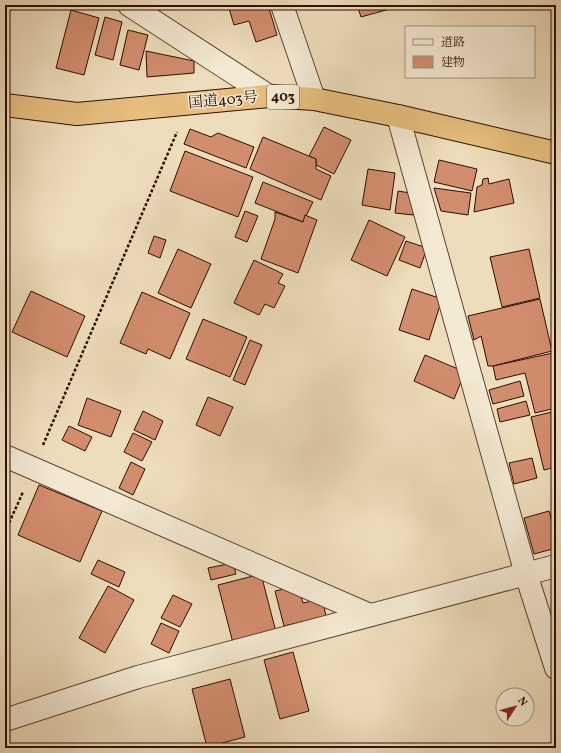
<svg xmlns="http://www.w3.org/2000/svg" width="561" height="753" viewBox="0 0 561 753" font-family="Vollkorn,'Noto Serif JP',serif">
  <rect width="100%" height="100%" fill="#eeddbc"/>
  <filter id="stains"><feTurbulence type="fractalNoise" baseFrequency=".005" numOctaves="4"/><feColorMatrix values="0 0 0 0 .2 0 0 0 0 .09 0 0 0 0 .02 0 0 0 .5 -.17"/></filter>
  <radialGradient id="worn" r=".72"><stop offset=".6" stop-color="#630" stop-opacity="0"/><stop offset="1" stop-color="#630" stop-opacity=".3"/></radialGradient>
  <g fill="#d28d6e" stroke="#2d0e00">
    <polygon points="228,5 268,5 277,35 256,42 249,21 234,25"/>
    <polygon points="357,5 397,5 397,7 361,17"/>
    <polygon points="71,10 99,18 84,75 56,68"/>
    <polygon points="105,17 122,22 113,60 95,55"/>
    <polygon points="128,30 148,35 139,70 120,65"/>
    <polygon points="146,51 194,61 194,73 147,77"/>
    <polygon points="324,127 351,140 334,174 316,165 316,159 309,156"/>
    <polygon points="190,129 211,137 218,133 254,147 246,168 184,144"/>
    <polygon points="263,137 316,159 316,169 331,176 321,200 250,169"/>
    <polygon points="185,151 253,177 238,217 170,191"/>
    <polygon points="439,160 477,169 472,191 434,182"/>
    <polygon points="368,169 395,173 390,210 362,205"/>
    <polygon points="488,178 489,184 509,179 514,203 474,212 477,187 482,185 483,179"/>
    <polygon points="263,182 313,202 303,222 255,203"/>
    <polygon points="434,188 471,193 468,215 441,211"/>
    <polygon points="398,191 416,194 413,215 395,213"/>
    <polygon points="245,211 258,216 247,242 235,237"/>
    <polygon points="275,212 303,222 305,215 317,220 298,273 261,259 275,219"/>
    <polygon points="369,220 405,237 387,276 351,260"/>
    <polygon points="154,236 166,240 160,258 148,253"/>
    <polygon points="406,241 427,248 420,268 399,260"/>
    <polygon points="178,249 211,264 191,308 158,293"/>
    <polygon points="529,249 540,298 502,307 490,257"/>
    <polygon points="254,260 283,274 278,283 285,286 274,308 265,304 259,315 234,303"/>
    <polygon points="412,289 442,299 429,340 399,330"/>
    <polygon points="31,291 85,316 67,357 12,332"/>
    <polygon points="142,292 190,313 170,359 148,349 146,354 120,343"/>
    <polygon points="540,299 552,351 493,366 488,366 481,336 474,340 468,316"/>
    <polygon points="203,319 247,337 230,377 186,359"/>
    <polygon points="250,340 262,345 245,385 233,380"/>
    <polygon points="553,353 556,364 556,408 535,413 525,373 496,380 493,366"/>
    <polygon points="425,355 465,372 454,399 414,381"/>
    <polygon points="520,381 524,396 493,404 489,390"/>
    <polygon points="208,397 233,407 220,436 196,425"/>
    <polygon points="87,398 121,411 111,437 78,425"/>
    <polygon points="526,401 530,415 500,422 497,409"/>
    <polygon points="143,411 163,421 155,440 134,430"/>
    <polygon points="556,411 556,467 544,470 531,417"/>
    <polygon points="69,426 92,437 85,451 62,440"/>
    <polygon points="133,433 152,442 142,461 124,452"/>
    <polygon points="532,458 537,478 514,484 509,463"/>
    <polygon points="131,462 145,469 133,495 119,488"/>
    <polygon points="39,485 102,511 80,562 18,535"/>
    <polygon points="549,511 556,537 556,548 534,554 524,518"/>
    <polygon points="98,560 125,572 119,587 91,574"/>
    <polygon points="233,563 236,574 211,580 208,568"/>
    <polygon points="261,574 276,632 233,643 218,585"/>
    <polygon points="108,586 134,600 105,653 79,638"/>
    <polygon points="298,586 303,603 322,599 326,616 284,626 275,591"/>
    <polygon points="173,595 192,604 180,627 161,618"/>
    <polygon points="161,623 179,631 169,653 151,644"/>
    <polygon points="293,652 309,711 280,719 264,660"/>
    <polygon points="230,679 245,737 207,747 192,689"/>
  </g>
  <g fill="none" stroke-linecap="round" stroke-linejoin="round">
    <defs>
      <g id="minor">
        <polyline points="129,5 269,96"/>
        <polyline points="282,5 314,99"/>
        <polyline points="398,116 526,574 556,668"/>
        <polyline points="5,456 370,615"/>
        <polyline points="5,720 138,677 556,566"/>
      </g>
      <polyline id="highway" points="5,105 77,114 269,96 314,99 398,116 556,153"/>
    </defs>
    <use href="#minor" stroke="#5d422f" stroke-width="24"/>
    <use href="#highway" stroke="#2d0e00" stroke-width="24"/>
    <g stroke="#2d0e00" stroke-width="2.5" stroke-dasharray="3 2" stroke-linecap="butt">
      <polyline points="43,445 177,132"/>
      <polyline points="5,532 23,492"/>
    </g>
    <use href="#minor" stroke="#f4e9d3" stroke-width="22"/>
    <use href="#highway" stroke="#e7be7e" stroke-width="22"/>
  </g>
  <g text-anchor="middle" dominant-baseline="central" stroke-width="3" stroke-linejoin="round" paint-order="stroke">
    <rect fill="#f4e9d3" stroke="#69503f" stroke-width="1" x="267" y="85" width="32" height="24" rx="3"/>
    <g font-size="14" font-weight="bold" fill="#2d0e00">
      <text x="283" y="97">403</text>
    </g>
    <g font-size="15" fill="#2d0e00" stroke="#f4e9d3">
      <text transform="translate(223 101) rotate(-5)">国道403号</text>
    </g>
  </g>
  <rect width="561" height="753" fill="none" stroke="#eeddbc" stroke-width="20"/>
  <rect x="6" y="6" width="549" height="741" fill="none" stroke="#2d0e00" stroke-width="2"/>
  <rect x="10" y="10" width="541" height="733" fill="none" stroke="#2d0e00"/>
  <rect x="405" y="26" width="130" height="52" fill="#f4e9d3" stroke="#a4917f"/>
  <rect x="413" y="39" width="20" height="6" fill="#f4e9d3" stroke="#a4917f"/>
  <text x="441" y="46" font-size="12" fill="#2d0e00">道路</text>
  <rect x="413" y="56" width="20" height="12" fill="#d28d6e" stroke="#a4917f"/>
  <text x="441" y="66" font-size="12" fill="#2d0e00">建物</text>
  <g transform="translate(515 707) rotate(54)"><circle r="19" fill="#f4e9d3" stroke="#a4917f"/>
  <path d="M0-3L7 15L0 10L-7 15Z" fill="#8f2418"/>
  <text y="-6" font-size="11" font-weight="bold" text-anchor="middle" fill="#2d0e00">N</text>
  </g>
  <rect width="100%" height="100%" filter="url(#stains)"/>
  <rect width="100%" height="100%" fill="url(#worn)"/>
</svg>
